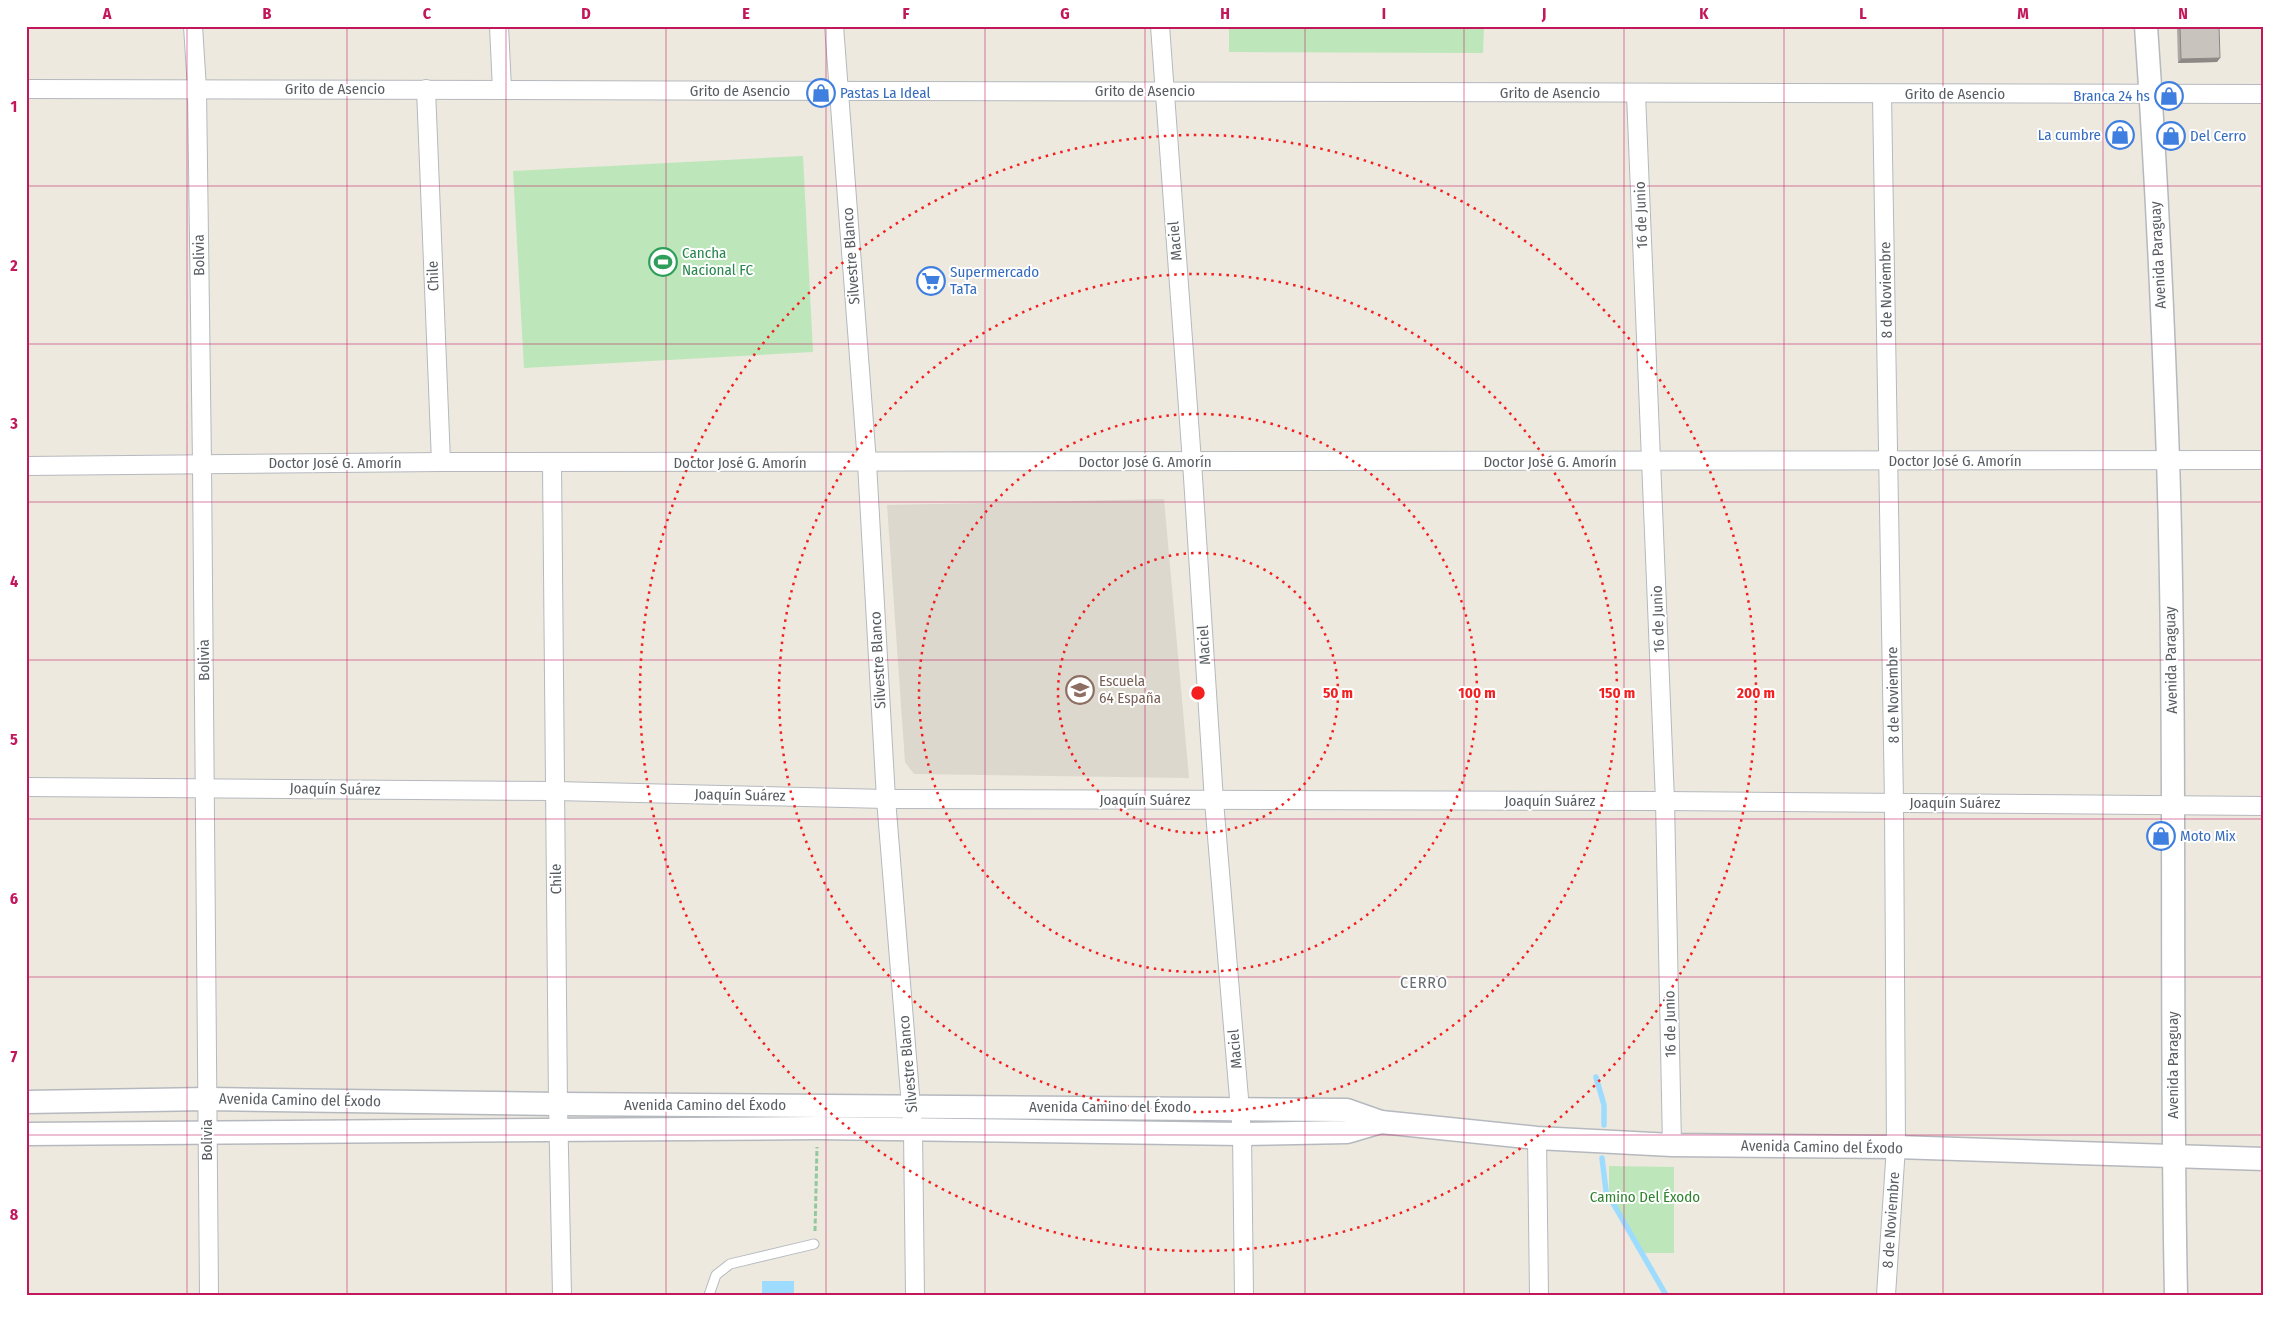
<svg xmlns="http://www.w3.org/2000/svg" width="2290" height="1321" viewBox="0 0 2290 1321" font-family="'Fira Sans Condensed',sans-serif">
  <rect width="100%" height="100%" fill="#ede9df"/>
  <polygon fill="#dcd8ce" points="1164,499 1189,778 914,774 905,762 887,505"/>
  <g fill="#bde7ba">
    <polygon points="1229,26 1484,26 1483,53 1229,52"/>
    <polygon points="803,156 813,352 524,368 513,171"/>
    <polygon points="1609,1166 1674,1167 1674,1253 1640,1253 1609,1190"/>
  </g>
  <rect fill="#9ddcff" x="762" y="1281" width="32" height="14"/>
  <g fill="none" stroke-linecap="round" stroke-linejoin="round">
    <g stroke="#9ddcff" stroke-width="5.5">
      <polyline points="1596,1077 1604,1105 1604,1125"/>
      <polyline points="1602,1158 1606,1191 1666,1295"/>
    </g>
    <defs>
      <polyline id="service" points="709,1295 716,1275 730,1264 814,1244"/>
      <g id="minor">
        <polyline points="193,26 197,89 202,464 209,1295"/>
        <polyline points="499,26 502,90"/>
        <polyline points="834,26 867,463 886,799 913,1131 915,1295"/>
        <polyline points="1160,26 1192,462 1214,801 1242,1134 1244,1295"/>
        <polyline points="26,89 2264,94"/>
        <polyline points="426,89 441,462"/>
        <polyline points="1636,94 1665,801 1672,1145"/>
        <polyline points="1882,95 1894,803 1896,1147 1886,1295"/>
        <polyline points="552,463 558,1104 562,1295"/>
        <polyline points="26,466 441,462 2264,460"/>
        <polyline points="26,787 555,791 886,799 1665,801 2264,806"/>
        <polyline points="1537,1138 1539,1295"/>
      </g>
      <g id="tertiary">
        <path d="M 2146,26 C 2156,170 2163,315 2168,459 C 2177,738 2170,1016 2176,1295"/>
        <polyline points="26,1102 208,1099 558,1104 1347,1110 1381,1122 1537,1138 1672,1145 1896,1147 2264,1159"/>
        <polyline points="26,1134 817,1128 1242,1134 1347,1132 1381,1122"/>
      </g>
    </defs>
    <use href="#service" stroke="#b5b9be" stroke-width="11"/>
    <use href="#minor" stroke="#b5b9be" stroke-width="20"/>
    <use href="#tertiary" stroke="#b5b9be" stroke-width="25"/>
    <polyline stroke="#92c89d" stroke-width="3" stroke-dasharray="5 2.5" stroke-linecap="butt" points="815,1231 817,1147"/>
    <use href="#service" stroke="#fff" stroke-width="9"/>
    <use href="#minor" stroke="#fff" stroke-width="18"/>
    <use href="#tertiary" stroke="#fff" stroke-width="22"/>
  </g>
  <polygon fill="#aca8a3" points="2178,26 2219,26 2217,62 2178,63 2177,28"/>
  <polygon fill="#8c8884" points="2220,58 2217,62 2178,63 2181,59"/>
  <polygon fill="#c8c3bd" stroke="#8c8884" points="2180,26 2219,26 2220,58 2181,59"/>
  <path fill="none" stroke="#c2185b" stroke-width="1" stroke-opacity="0.55" d="M 187,26 L 187,1295M 347,26 L 347,1295M 506,26 L 506,1295M 666,26 L 666,1295M 826,26 L 826,1295M 985,26 L 985,1295M 1145,26 L 1145,1295M 1305,26 L 1305,1295M 1464,26 L 1464,1295M 1624,26 L 1624,1295M 1784,26 L 1784,1295M 1943,26 L 1943,1295M 2103,26 L 2103,1295M 26,186 L 2264,186M 26,344 L 2264,344M 26,502 L 2264,502M 26,660 L 2264,660M 26,819 L 2264,819M 26,977 L 2264,977M 26,1135 L 2264,1135"/>
  <g fill="none" stroke="#f41f1f" stroke-width="2.5" stroke-dasharray="2.5 5">
    <circle cx="1198" cy="693" r="140"/>
    <circle cx="1198" cy="693" r="279"/>
    <circle cx="1198" cy="693" r="419"/>
    <circle cx="1198" cy="693" r="558"/>
  </g>
  <defs>
    <symbol id="shop-ring" viewBox="-11 -11 22 22"><circle r="9.5" fill="#fff" stroke="#3f7fe0" stroke-width="1.5"/><path d="M-5-2.5h2.3a2.7 3.5 0 0 1 5.4 0H5L5.5 6h-11ZM-1.5-2.5h3a1.5 2.3 0 0 0-3 0Z" fill="#3f7fe0"/></symbol>
    <symbol id="stadium-ring" viewBox="-11 -11 22 22"><circle r="9.5" fill="#fff" stroke="#2e9e5b" stroke-width="1.5"/><path d="M0-5a6.5 5 0 1 0 0 10a6.5 5 0 1 0 0-10ZM-3.5-1.8h7v3.6h-7Z" fill="#2e9e5b"/></symbol>
    <symbol id="supermarket-ring" viewBox="-11 -11 22 22"><circle r="9.5" fill="#fff" stroke="#3f7fe0" stroke-width="1.5"/><path d="M-6-5.5h2.5l.6 2H6L4.5 2H-2.5L-4.4-4H-6ZM-1.5 3.2a1.3 1.3 0 1 0 .1 0ZM3 3.2a1.3 1.3 0 1 0 .1 0Z" fill="#3f7fe0"/></symbol>
    <symbol id="school-ring" viewBox="-11 -11 22 22"><circle r="9.5" fill="#fff" stroke="#8d6e63" stroke-width="1.5"/><path d="M0-5L7-2L0 1L-7-2ZM-4 1L0 2.5L4 1V4Q0 6-4 4Z" fill="#8d6e63"/></symbol>
  </defs>
  <g fill-rule="evenodd">
    <use href="#shop-ring" x="805" y="77" width="32" height="32"/>
    <use href="#shop-ring" x="2153" y="80" width="32" height="32"/>
    <use href="#shop-ring" x="2104" y="119" width="32" height="32"/>
    <use href="#shop-ring" x="2155" y="120" width="32" height="32"/>
    <use href="#stadium-ring" x="647" y="246" width="32" height="32"/>
    <use href="#supermarket-ring" x="915" y="265" width="32" height="32"/>
    <use href="#school-ring" x="1064" y="674" width="32" height="32"/>
    <use href="#shop-ring" x="2145" y="820" width="32" height="32"/>
  </g>
  <g text-anchor="middle" dominant-baseline="central" stroke-width="4" stroke-linejoin="round" paint-order="stroke">
    <g font-size="15" fill="#585d62" stroke="#fff">
      <text x="335" y="89">Grito de Asencio</text>
      <text x="740" y="91">Grito de Asencio</text>
      <text x="1145" y="91">Grito de Asencio</text>
      <text x="1550" y="93">Grito de Asencio</text>
      <text x="1955" y="94">Grito de Asencio</text>
      <text transform="translate(1641 215) rotate(-92)">16 de Junio</text>
      <text transform="translate(1175 241) rotate(-95)">Maciel</text>
      <text transform="translate(199 255) rotate(-91)">Bolivia</text>
      <text transform="translate(2158 255) rotate(-93)">Avenida Paraguay</text>
      <text transform="translate(851 256) rotate(-94)">Silvestre Blanco</text>
      <text transform="translate(433 276) rotate(-92)">Chile</text>
      <text transform="translate(1886 290) rotate(-91)">8 de Noviembre</text>
      <text x="1955" y="461">Doctor José G. Amorín</text>
      <text x="1145" y="462">Doctor José G. Amorín</text>
      <text x="1550" y="462">Doctor José G. Amorín</text>
      <text x="335" y="463">Doctor José G. Amorín</text>
      <text x="740" y="463">Doctor José G. Amorín</text>
      <text transform="translate(1658 619) rotate(-92)">16 de Junio</text>
      <text transform="translate(1204 645) rotate(-94)">Maciel</text>
      <text transform="translate(204 660) rotate(-91)">Bolivia</text>
      <text transform="translate(878 660) rotate(-93)">Silvestre Blanco</text>
      <text transform="translate(2171 660) rotate(-91)">Avenida Paraguay</text>
      <text transform="translate(1893 695) rotate(-91)">8 de Noviembre</text>
      <text transform="translate(335 789) rotate(1)">Joaquín Suárez</text>
      <text transform="translate(740 795) rotate(1)">Joaquín Suárez</text>
      <text x="1145" y="800">Joaquín Suárez</text>
      <text x="1550" y="801">Joaquín Suárez</text>
      <text x="1955" y="803">Joaquín Suárez</text>
      <text transform="translate(556 879) rotate(-91)">Chile</text>
      <text transform="translate(1670 1024) rotate(-91)">16 de Junio</text>
      <text transform="translate(1235 1049) rotate(-95)">Maciel</text>
      <text transform="translate(908 1064) rotate(-95)">Silvestre Blanco</text>
      <text transform="translate(2173 1065) rotate(-90)">Avenida Paraguay</text>
      <text transform="translate(300 1100) rotate(1)">Avenida Camino del Éxodo</text>
      <text x="705" y="1105">Avenida Camino del Éxodo</text>
      <text x="1110" y="1107">Avenida Camino del Éxodo</text>
      <text transform="translate(207 1140) rotate(-90)">Bolivia</text>
      <text transform="translate(1822 1147) rotate(1)">Avenida Camino del Éxodo</text>
      <text transform="translate(1891 1220) rotate(-86)">8 de Noviembre</text>
    </g>
    <g font-size="15" fill="#366cbe" stroke="#fff" text-anchor="start">
      <text x="840" y="93">Pastas La Ideal</text>
      <text x="2150" y="96" text-anchor="end">Branca 24 hs</text>
      <text x="2101" y="135" text-anchor="end">La cumbre</text>
      <text x="2190" y="136">Del Cerro</text>
      <text x="950" y="272">Supermercado<tspan x="950" dy="17">TaTa</tspan></text>
      <text x="2180" y="836">Moto Mix</text>
    </g>
    <g font-size="15" fill="#27864d" stroke="#fff" text-anchor="start">
      <text x="682" y="253">Cancha<tspan x="682" dy="17">Nacional FC</tspan></text>
    </g>
    <g font-size="15" fill="#785e54" stroke="#fff" text-anchor="start">
      <text x="1099" y="681">Escuela<tspan x="1099" dy="17">64 España</tspan></text>
    </g>
    <g font-size="15" fill="#30832e" stroke="#fff">
      <text x="1645" y="1197">Camino Del Éxodo</text>
    </g>
    <g font-size="16" letter-spacing="1" fill="#696f74" stroke="#fff">
      <text x="1424" y="982">CERRO</text>
    </g>
  </g>
  <circle cx="1198" cy="693" r="8" fill="#f41f1f" stroke="#fff" stroke-width="2.5"/>
  <g font-size="15" text-anchor="middle" font-weight="bold" fill="#f41f1f" stroke="#fff" stroke-width="4" stroke-linejoin="round" paint-order="stroke">
    <text x="1338" y="698">50 m</text>
    <text x="1477" y="698">100 m</text>
    <text x="1617" y="698">150 m</text>
    <text x="1756" y="698">200 m</text>
  </g>
  <rect width="2290" height="1321" fill="none" stroke="#ffffff" stroke-width="55"/>
  <rect x="28" y="28" width="2234" height="1266" fill="none" stroke="#c2185b" stroke-width="2"/>
  <g font-size="16" text-anchor="middle" font-weight="bold" fill="#c2185b">
    <text x="107" y="19">A</text>
    <text x="267" y="19">B</text>
    <text x="427" y="19">C</text>
    <text x="586" y="19">D</text>
    <text x="746" y="19">E</text>
    <text x="906" y="19">F</text>
    <text x="1065" y="19">G</text>
    <text x="1225" y="19">H</text>
    <text x="1384" y="19">I</text>
    <text x="1544" y="19">J</text>
    <text x="1704" y="19">K</text>
    <text x="1863" y="19">L</text>
    <text x="2023" y="19">M</text>
    <text x="2183" y="19">N</text>
    <text x="14" y="112">1</text>
    <text x="14" y="271">2</text>
    <text x="14" y="429">3</text>
    <text x="14" y="587">4</text>
    <text x="14" y="745">5</text>
    <text x="14" y="904">6</text>
    <text x="14" y="1062">7</text>
    <text x="14" y="1220">8</text>
  </g>
</svg>
